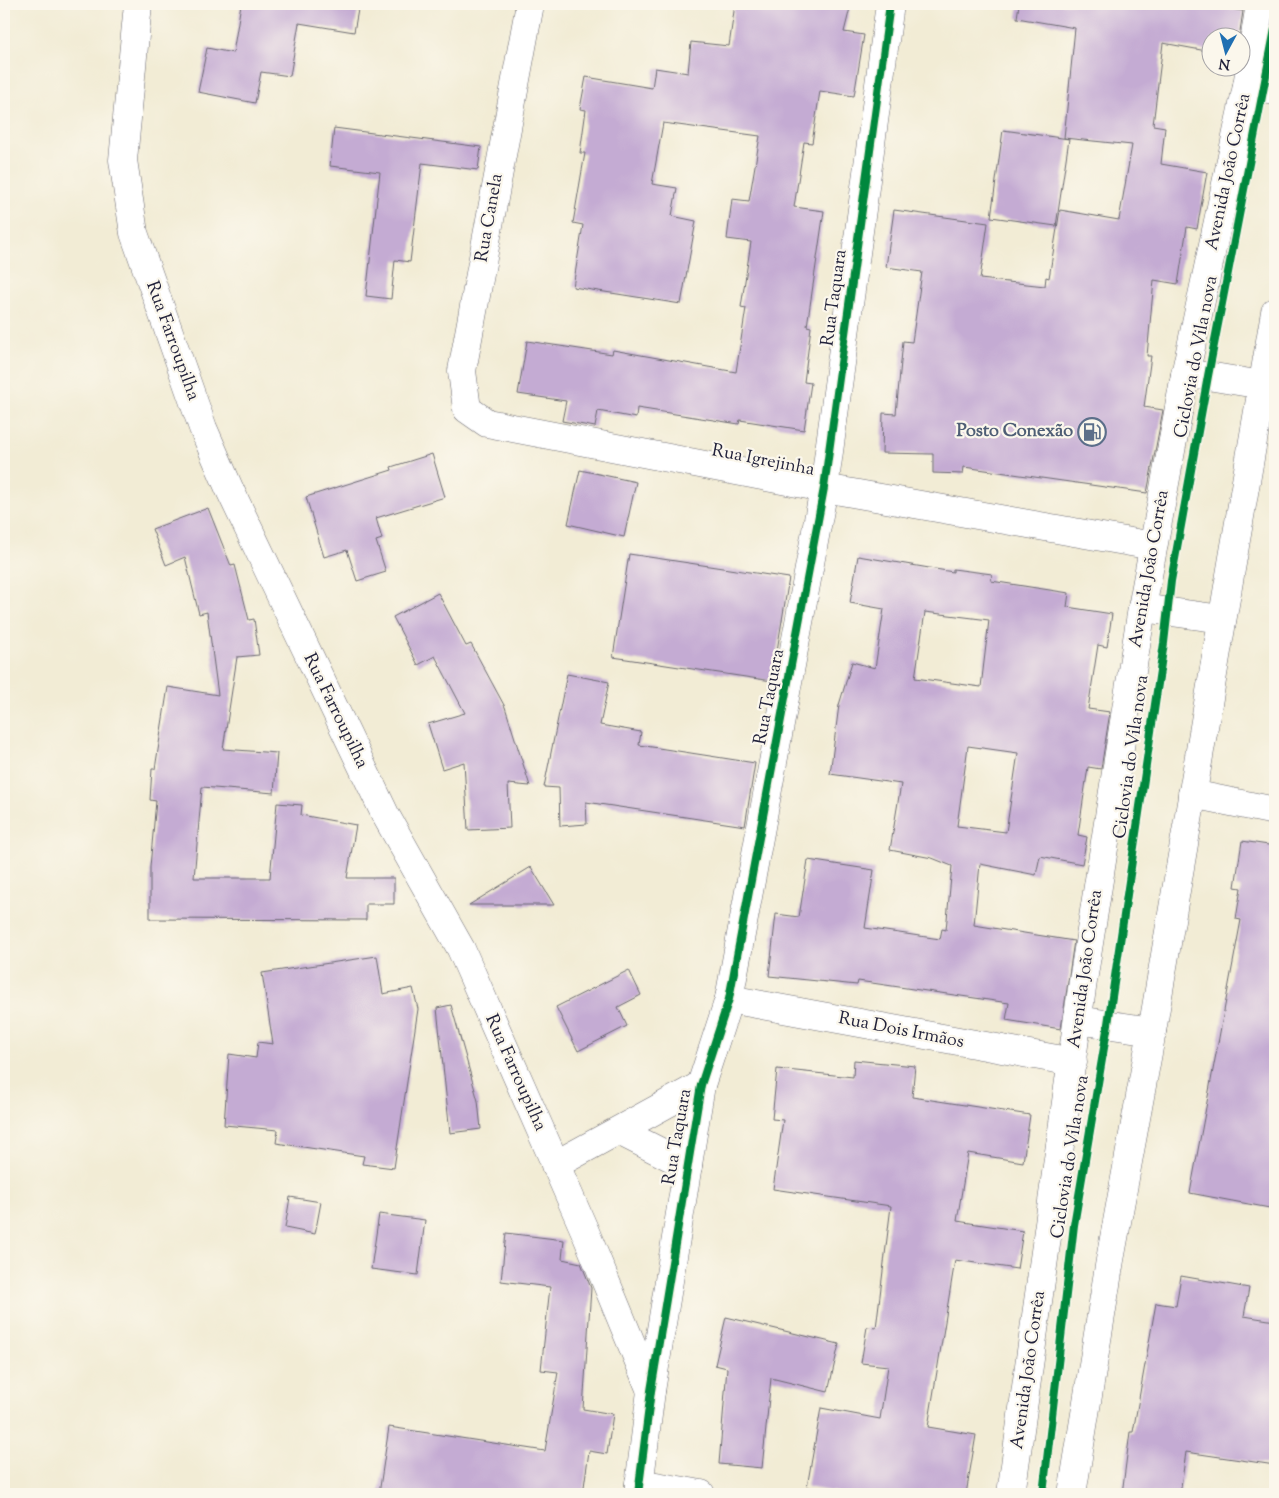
<svg xmlns="http://www.w3.org/2000/svg" width="1279" height="1498" viewBox="0 0 1279 1498" font-family="'Sorts Mill Goudy',serif">
  <rect width="100%" height="100%" fill="#fbf7ec"/>
  <filter id="ink" filterUnits="userSpaceOnUse"><feTurbulence type="fractalNoise" baseFrequency=".02" numOctaves="2"/><feDisplacementMap in="SourceGraphic" scale="10" xChannelSelector="R" yChannelSelector="G"/><feConvolveMatrix kernelMatrix="1 2 1 2 8 2 1 2 1" color-interpolation-filters="sRGB"/></filter>
  <filter id="wash" filterUnits="userSpaceOnUse"><feTurbulence type="fractalNoise" baseFrequency=".0096" numOctaves="4" result="noise"/><feDisplacementMap in="SourceGraphic" scale="20" xChannelSelector="R" yChannelSelector="G"/><feGaussianBlur stdDeviation="1.12" result="paint"/><feColorMatrix in="noise" values="0 0 0 0 0 0 0 0 0 0 0 0 0 0 0 0 0 1.4 0 .05"/><feComposite in="paint" operator="in"/></filter>
  <g filter="url(#wash)">
    <rect width="100%" height="100%" fill="#f2ecd5"/>
    <g id="blocks">
      <g fill="#c4abd3" fill-rule="evenodd">
        <polygon points="241,4 359,4 354,32 299,23 290,76 261,72 255,103 198,92 207,48 233,53"/>
        <polygon points="735,4 851,4 844,32 864,35 854,96 820,91 812,143 804,142 794,207 824,211 807,326 811,327 804,382 811,383 804,430 740,420 739,424 637,408 636,418 598,411 595,427 562,421 566,401 518,394 527,341 612,354 613,350 736,372 746,308 741,307 751,242 727,239 732,199 749,201 760,136 663,123 652,184 677,188 672,216 696,221 681,304 573,287 583,225 573,223 585,153 580,153 586,110 580,109 586,77 652,88 655,68 688,73 691,42 729,46"/>
        <polygon points="1019,4 1201,4 1243,11 1239,38 1212,38 1212,52 1163,43 1153,125 1165,127 1161,164 1207,172 1197,229 1187,227 1178,284 1154,280 1147,356 1151,356 1144,407 1163,410 1147,493 964,467 963,474 933,473 933,454 882,453 883,413 896,414 903,341 912,342 922,272 886,267 894,210 988,223 980,279 1045,286 1046,277 1049,278 1060,210 1119,220 1132,145 1064,138 1075,28 1017,18"/>
        <polygon points="334,128 481,147 478,170 422,163 410,262 395,260 391,299 366,296 380,172 330,166"/>
        <polygon points="1003,130 1069,139 1056,226 991,217"/>
        <polygon points="432,454 445,497 376,518 382,539 376,541 386,572 357,581 347,550 324,557 306,497 392,470 391,467"/>
        <polygon points="580,470 636,482 624,537 568,524"/>
        <polygon points="208,508 231,566 235,565 249,620 254,619 259,655 237,657 223,749 277,753 274,793 202,787 194,878 270,878 277,803 302,805 301,815 356,825 347,878 394,878 394,904 366,904 366,920 150,919 150,867 156,801 150,800 152,769 155,769 168,687 218,695 207,612 199,614 185,557 166,565 152,529"/>
        <polygon points="629,554 789,578 772,681 613,657"/>
        <path d="M 858,556 L 953,572 L 953,569 L 992,574 L 991,581 L 1069,593 L 1067,607 L 1112,614 L 1107,647 L 1098,645 L 1088,709 L 1110,712 L 1101,769 L 1088,767 L 1078,835 L 1087,837 L 1082,864 L 1040,856 L 1036,875 L 980,864 L 974,925 L 1074,941 L 1061,1029 L 1006,1020 L 1009,1003 L 858,981 L 857,985 L 769,976 L 776,914 L 799,917 L 808,860 L 874,870 L 865,928 L 940,939 L 942,929 L 946,930 L 952,866 L 932,858 L 890,850 L 901,784 L 830,774 L 839,705 L 852,662 L 875,668 L 884,609 L 850,603 ZM 925,612 L 989,620 L 981,687 L 915,678 ZM 968,746 L 1018,753 L 1006,832 L 957,826 Z"/>
        <polygon points="438,593 466,646 471,644 505,707 530,786 508,784 510,828 468,830 464,762 442,769 428,724 465,713 435,656 418,665 393,617"/>
        <polygon points="567,674 609,682 600,725 641,732 639,745 755,763 745,826 586,802 587,824 560,826 559,788 544,787"/>
        <polygon points="1242,841 1275,846 1275,1209 1190,1193 1241,920 1236,919 1241,888 1235,887"/>
        <polygon points="531,867 554,905 469,905"/>
        <polygon points="377,956 383,994 413,988 418,1009 394,1168 362,1164 364,1156 276,1143 278,1130 224,1125 229,1054 256,1058 258,1042 273,1044 262,973"/>
        <polygon points="629,970 641,995 618,1007 627,1026 578,1051 556,1007"/>
        <polygon points="451,1005 478,1101 481,1129 450,1133 437,1008"/>
        <polygon points="854,1060 915,1066 912,1097 1030,1115 1023,1162 968,1153 957,1221 1023,1231 1017,1269 955,1260 928,1427 976,1435 966,1494 846,1494 807,1487 821,1408 880,1419 888,1366 861,1363 867,1327 876,1328 891,1206 773,1189 783,1120 772,1119 777,1069 853,1077"/>
        <polygon points="290,1197 321,1202 315,1234 285,1228"/>
        <polygon points="379,1214 425,1220 418,1275 371,1269"/>
        <polygon points="506,1233 564,1240 562,1259 581,1263 591,1288 583,1409 613,1414 607,1454 589,1451 583,1494 379,1494 389,1427 545,1451 558,1372 541,1370 550,1287 501,1281"/>
        <polygon points="1181,1276 1249,1288 1244,1316 1275,1321 1275,1465 1186,1452 1180,1494 1122,1494 1130,1432 1133,1432 1156,1303 1176,1306"/>
        <polygon points="726,1317 839,1344 828,1392 771,1378 762,1468 719,1464 727,1368 715,1365"/>
      </g>
    </g>
  </g>
  <g filter="url(#ink)">
    <use href="#blocks" fill-opacity="0" stroke="#6b6971" stroke-width="1"/>
    <g fill="none" stroke-linecap="round" stroke-linejoin="round">
      <defs>
        <g id="minor">
          <polyline points="530,4 462,371 467,409 487,423 824,488 1153,546"/>
          <polyline points="1247,86 1275,91"/>
          <polyline points="1192,794 1275,811"/>
          <polyline points="729,999 1073,1062"/>
        </g>
        <g id="tertiary">
          <polyline points="138,4 123,160 134,233 203,428 229,488 385,814 461,949 584,1229 651,1391"/>
          <polyline points="619,1131 688,1166"/>
          <polyline points="555,1165 701,1085"/>
          <polyline points="639,1483 701,1494"/>
          <polyline points="638,1494 651,1391 701,1085 729,999 824,488 890,4"/>
        </g>
        <g id="secondary">
          <polyline points="1185,375 1208,376 1262,385"/>
          <polyline points="1142,608 1222,619"/>
          <polyline points="1078,1020 1152,1031"/>
          <polyline points="1011,1494 1083,981 1142,608 1185,375 1247,86 1260,4"/>
          <polyline points="1072,1494 1110,1260 1152,1031 1275,312"/>
        </g>
      </defs>
      <use href="#minor" stroke="#6b6971" stroke-width="29"/>
      <use href="#tertiary" stroke="#6b6971" stroke-width="29"/>
      <use href="#secondary" stroke="#6b6971" stroke-width="29"/>
      <use href="#minor" stroke="#fff" stroke-width="28"/>
      <use href="#tertiary" stroke="#fff" stroke-width="28"/>
      <use href="#secondary" stroke="#fff" stroke-width="28"/>
      <defs>
        <g id="cycleway">
          <polyline points="638,1494 651,1391 701,1085 729,999 824,488 890,4"/>
          <polyline points="1043,1494 1074,1225 1108,1024 1164,643 1171,581 1208,376 1275,29"/>
        </g>
      </defs>
      <use href="#cycleway" stroke="#fbf7ec" stroke-width="11"/>
      <use href="#cycleway" stroke="#00873e" stroke-width="8"/>
    </g>
  </g>
  <defs>
    <symbol id="fuel-ring" viewBox="-11 -11 22 22"><circle r="9.5" fill="#fbf7ec" stroke="#5c6f8a" stroke-width="1.5"/><path d="M-5.5-6h7V0h2V4h1.3V-2.5L3-4.5l.8-.8L6-3V5H2.5V1h-1V6h-7ZM-4.2-4.7v3.2H.2V-4.7Z" fill="#5c6f8a"/></symbol>
  </defs>
  <g fill-rule="evenodd">
    <use href="#fuel-ring" x="1076" y="416" width="32" height="32"/>
  </g>
  <g text-anchor="middle" dominant-baseline="central" stroke-width="4.5" stroke-linejoin="round" paint-order="stroke">
    <g font-size="18" fill="#22223b" stroke="#fbf7ec">
      <text transform="translate(1229 172) rotate(-78)">Avenida João Corrêa</text>
      <text transform="translate(490 218) rotate(-80)">Rua Canela</text>
      <text transform="translate(835 298) rotate(-82)">Rua Taquara</text>
      <text transform="translate(172 341) rotate(70)">Rua Farroupilha</text>
      <text transform="translate(1197 357) rotate(-79)">Ciclovia do Vila nova</text>
      <text transform="translate(763 461) rotate(11)">Rua Igrejinha</text>
      <text transform="translate(1150 569) rotate(-80)">Avenida João Corrêa</text>
      <text transform="translate(770 697) rotate(-79)">Rua Taquara</text>
      <text transform="translate(335 711) rotate(64)">Rua Farroupilha</text>
      <text transform="translate(1132 757) rotate(-82)">Ciclovia do Vila nova</text>
      <text transform="translate(1086 969) rotate(-82)">Avenida João Corrêa</text>
      <text transform="translate(901 1031) rotate(11)">Rua Dois Irmãos</text>
      <text transform="translate(515 1073) rotate(66)">Rua Farroupilha</text>
      <text transform="translate(678 1137) rotate(-80)">Rua Taquara</text>
      <text transform="translate(1071 1157) rotate(-81)">Ciclovia do Vila nova</text>
      <text transform="translate(1029 1370) rotate(-82)">Avenida João Corrêa</text>
    </g>
    <g font-size="18" font-weight="bold" fill="#4e5e75" stroke="#fbf7ec" text-anchor="end">
      <text x="1073" y="432">Posto Conexão</text>
    </g>
  </g>
  <rect width="1279" height="1498" fill="none" stroke="#fbf7ec" stroke-width="20"/>
  <g transform="translate(1226 52) rotate(187)"><circle r="24" fill="#fbf7ec" stroke="#a4a2a5"/>
  <path d="M0-4L9 19L0 12L-9 19Z" fill="#1f6fb2"/>
  <text y="-8" font-size="14" font-weight="bold" text-anchor="middle" fill="#22223b">N</text>
  </g>
</svg>
